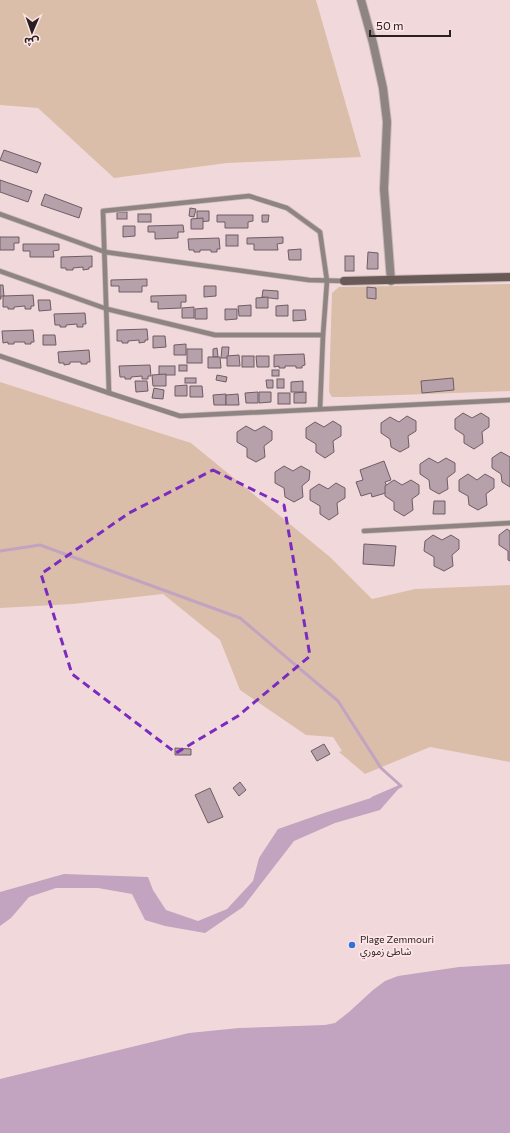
<svg xmlns="http://www.w3.org/2000/svg" width="510" height="1133" viewBox="0 0 510 1133" font-family="Commissioner,'Noto Sans Arabic',sans-serif">
  <rect width="100%" height="100%" fill="#f1d9db"/>
  <g fill="#dabeaa">
    <polygon points="0,0 316,0 361,157 227,163 114,178 38,108 0,105"/>
    <polygon points="510,284 510,391 344,397 332,397 329,392 332,293 339,287"/>
    <polygon points="0,382 191,443 330,557 372,599 415,589 510,585 510,762 430,747 365,774 339,752 342,751 333,737 306,735 240,690 220,640 163,594 73,604 0,608"/>
  </g>
  <g fill="#c2a3c0">
    <polygon points="401,786 380,810 335,823 294,841 243,907 205,933 165,926 145,920 132,894 98,888 56,888 29,897 11,918 0,926 0,892 64,874 148,877 153,890 166,910 198,921 227,909 253,881 259,858 278,829 321,814 377,796"/>
    <polygon points="510,964 510,1133 0,1133 0,1079 189,1033 239,1028 325,1025 335,1023 349,1012 373,990 385,981 398,976 459,967"/>
  </g>
  <g fill="none" stroke-linecap="round" stroke-linejoin="round">
    <polyline stroke="#c2a3c0" stroke-width="3" points="0,551 40,545 240,618 338,701 381,768 401,786 373,798"/>
  </g>
  <g fill="#b6a1aa" stroke="#6f5c64">
    <polygon points="4,150 41,163 37,173 0,160"/>
    <polygon points="0,180 32,191 28,202 0,192"/>
    <polygon points="45,194 82,208 79,218 41,205"/>
    <polygon points="190,208 196,209 194,217 189,216"/>
    <polygon points="197,211 209,211 209,221 197,222"/>
    <rect x="117" y="212" width="10" height="7"/>
    <rect x="138" y="214" width="13" height="8"/>
    <polygon points="217,215 253,215 253,221 248,222 248,228 225,228 225,222 217,222"/>
    <polygon points="262,215 269,215 268,222 262,222"/>
    <polygon points="203,218 203,229 191,229 191,219"/>
    <polygon points="183,225 184,232 178,232 178,238 155,239 155,232 148,232 148,226"/>
    <polygon points="123,226 135,226 135,236 123,237"/>
    <rect x="226" y="235" width="12" height="11"/>
    <polygon points="0,237 19,237 19,243 14,243 14,250 0,250"/>
    <polygon points="283,237 283,243 277,244 278,250 254,250 254,244 247,244 247,238"/>
    <polygon points="219,238 220,249 217,249 217,252 211,252 211,250 200,250 200,252 194,252 194,250 189,250 188,239"/>
    <polygon points="23,244 59,244 59,250 53,251 54,257 30,257 30,251 23,251"/>
    <polygon points="301,249 301,260 289,260 288,250"/>
    <polygon points="368,252 378,253 378,269 367,269"/>
    <polygon points="92,256 92,267 89,267 89,269 83,270 83,267 73,268 73,270 66,270 66,268 61,268 61,257"/>
    <rect x="345" y="256" width="9" height="15"/>
    <polygon points="147,279 147,286 142,286 142,292 119,292 119,286 111,286 111,280"/>
    <polygon points="0,285 3,285 4,296 1,296 1,299 0,299"/>
    <polygon points="204,286 216,286 216,296 204,297"/>
    <polygon points="367,287 376,288 376,299 367,298"/>
    <polygon points="263,290 278,291 278,299 262,297"/>
    <polygon points="33,295 34,306 31,306 31,309 25,309 25,306 14,307 14,309 8,309 8,307 3,307 3,296"/>
    <polygon points="186,295 186,302 181,302 181,308 158,309 158,302 151,302 151,296"/>
    <polygon points="268,297 268,308 256,308 256,298"/>
    <polygon points="38,300 50,300 51,310 39,311"/>
    <polygon points="251,305 251,316 239,316 238,306"/>
    <polygon points="288,305 288,316 276,316 276,306"/>
    <polygon points="194,307 194,318 182,318 182,308"/>
    <polygon points="207,308 207,319 195,319 195,309"/>
    <polygon points="225,309 237,309 237,319 225,320"/>
    <polygon points="293,310 305,310 306,320 293,321"/>
    <polygon points="85,313 86,324 83,324 83,327 77,327 77,324 66,325 66,327 60,327 60,325 55,325 54,314"/>
    <polygon points="147,329 148,340 145,340 145,342 139,343 139,340 128,341 128,343 122,343 122,341 117,341 117,330"/>
    <polygon points="33,330 34,342 31,342 31,344 25,344 25,342 14,342 14,344 8,344 8,342 3,343 2,331"/>
    <polygon points="43,335 55,335 56,345 43,345"/>
    <polygon points="153,336 165,336 166,347 153,348"/>
    <polygon points="186,344 186,355 174,355 174,345"/>
    <polygon points="222,347 229,347 228,358 221,358"/>
    <polygon points="217,348 218,357 213,357 213,349"/>
    <rect x="187" y="349" width="15" height="14"/>
    <polygon points="89,350 90,362 87,362 87,364 81,364 81,362 70,362 70,364 64,365 64,363 59,363 58,352"/>
    <polygon points="304,354 305,365 302,366 302,368 296,368 296,366 285,366 285,368 279,368 279,366 274,367 274,355"/>
    <polygon points="239,355 240,366 227,366 227,356"/>
    <rect x="242" y="356" width="12" height="11"/>
    <polygon points="256,356 269,356 269,367 257,367"/>
    <polygon points="208,357 220,357 221,368 208,368"/>
    <polygon points="150,365 151,376 148,376 148,379 142,379 142,376 131,377 131,379 125,379 125,377 120,377 119,366"/>
    <rect x="179" y="365" width="8" height="6"/>
    <rect x="159" y="366" width="16" height="9"/>
    <rect x="272" y="370" width="7" height="6"/>
    <polygon points="166,374 166,386 153,386 152,375"/>
    <polygon points="217,375 227,377 226,382 216,380"/>
    <rect x="185" y="378" width="11" height="5"/>
    <polygon points="453,378 454,390 422,393 421,381"/>
    <rect x="277" y="379" width="7" height="9"/>
    <polygon points="266,380 273,380 273,388 267,388"/>
    <polygon points="135,381 147,381 148,391 136,392"/>
    <polygon points="303,381 303,392 291,392 291,382"/>
    <polygon points="187,385 187,396 175,396 175,386"/>
    <polygon points="190,386 202,386 203,397 190,397"/>
    <polygon points="154,388 164,390 163,399 152,398"/>
    <polygon points="258,392 258,403 246,403 245,393"/>
    <polygon points="259,392 271,392 271,402 259,403"/>
    <polygon points="306,392 306,403 294,403 294,393"/>
    <rect x="278" y="393" width="12" height="11"/>
    <polygon points="226,394 226,405 214,405 213,395"/>
    <polygon points="238,394 239,405 226,405 226,395"/>
    <polygon points="463,413 472,418 481,413 489,418 489,427 482,432 483,443 474,449 464,443 464,435 455,429 455,419"/>
    <polygon points="407,416 416,421 416,431 408,436 409,447 400,452 391,447 390,439 381,433 381,423 390,417 399,422"/>
    <polygon points="333,421 341,426 341,436 333,441 334,452 325,458 316,452 316,444 306,438 306,428 315,422 324,427"/>
    <polygon points="246,426 255,431 264,426 272,431 272,440 264,446 265,457 256,462 247,457 247,448 237,442 237,432"/>
    <polygon points="501,452 510,457 510,487 502,482 501,474 492,468 492,458"/>
    <polygon points="429,458 438,463 446,458 455,463 455,472 447,478 448,489 439,494 430,489 429,480 420,474 420,464"/>
    <polygon points="384,461 391,480 385,482 389,492 372,497 371,493 361,496 356,482 363,480 360,470"/>
    <polygon points="284,466 293,471 301,466 310,471 309,480 302,486 303,497 294,502 285,497 284,488 275,483 275,472"/>
    <polygon points="468,474 477,480 485,474 494,479 494,488 486,494 487,505 478,510 469,505 468,496 459,491 459,480"/>
    <polygon points="394,480 402,485 411,480 419,485 419,494 412,499 413,510 404,516 394,510 394,502 385,496 385,486"/>
    <polygon points="336,483 345,488 345,498 337,503 338,514 329,520 320,514 320,506 310,500 310,490 319,484 328,489"/>
    <polygon points="434,501 445,501 445,514 433,514"/>
    <polygon points="507,529 510,531 510,561 508,560 508,551 499,545 499,535"/>
    <polygon points="433,535 442,540 451,535 459,540 459,549 452,555 453,566 444,571 434,566 434,557 424,551 425,541"/>
    <polygon points="364,544 396,546 394,566 363,564"/>
    <polygon points="324,744 330,754 317,761 311,751"/>
    <polygon points="175,748 191,749 191,755 175,755"/>
    <polygon points="240,782 246,790 239,796 233,788"/>
    <polygon points="210,788 223,817 208,823 195,795"/>
  </g>
  <g fill="none" stroke-linecap="round" stroke-linejoin="round">
    <defs>
      <g id="lane">
        <polyline points="0,214 105,252 309,280 344,281"/>
        <polyline points="0,271 107,309 215,335 323,335"/>
        <polyline points="0,356 109,393 180,416 510,400"/>
        <polyline points="109,393 103,211 249,196 287,208 320,232 327,281 323,335 320,409"/>
        <polyline points="364,531 510,523"/>
      </g>
      <polyline id="street" points="361,0 373,43 383,88 387,122 384,189 391,281"/>
      <polyline id="secondary" points="344,281 510,277"/>
    </defs>
    <use href="#lane" stroke="#cdb8b9" stroke-width="6"/>
    <use href="#street" stroke="#cdb8b9" stroke-width="10"/>
    <use href="#secondary" stroke="#cdb8b9" stroke-width="10"/>
    <use href="#lane" stroke="#8e8582" stroke-width="4.5"/>
    <use href="#street" stroke="#8e8582" stroke-width="8"/>
    <use href="#secondary" stroke="#675a57" stroke-width="8"/>
  </g>
  <path fill="none" stroke="#7b2cbf" stroke-width="3" stroke-dasharray="8 5" stroke-linejoin="round" d="M 213,470 L 284,505 L 310,656 L 238,716 L 176,753 L 72,674 L 41,574 L 129,513 Z"/>
  <circle fill="#346fde" stroke="#fee6e8" stroke-width="1.5" cx="352" cy="945" r="4"/>
  <g text-anchor="middle" dominant-baseline="central" stroke-width="3.5" stroke-linejoin="round" paint-order="stroke">
    <g font-size="10" fill="#282020" stroke="#fee6e8" text-anchor="start">
      <text x="360" y="939">Plage Zemmouri<tspan x="360" dy="12">شاطئ زموري</tspan></text>
    </g>
  </g>
  <g transform="translate(32 32) rotate(182)" stroke="#fee6e8" stroke-width="3" paint-order="stroke">
  <path d="M0-3L7 15L0 10L-7 15Z" fill="#282020"/>
  <text y="-6" font-size="11" font-weight="bold" text-anchor="middle" fill="#282020">ش</text>
  </g>
  <path d="M370 30v6h80v-6" fill="none" stroke="#282020" stroke-width="2"/>
  <text x="376" y="30" font-size="12" fill="#282020" stroke="#fee6e8" stroke-width="3" paint-order="stroke">50 m</text>
</svg>
